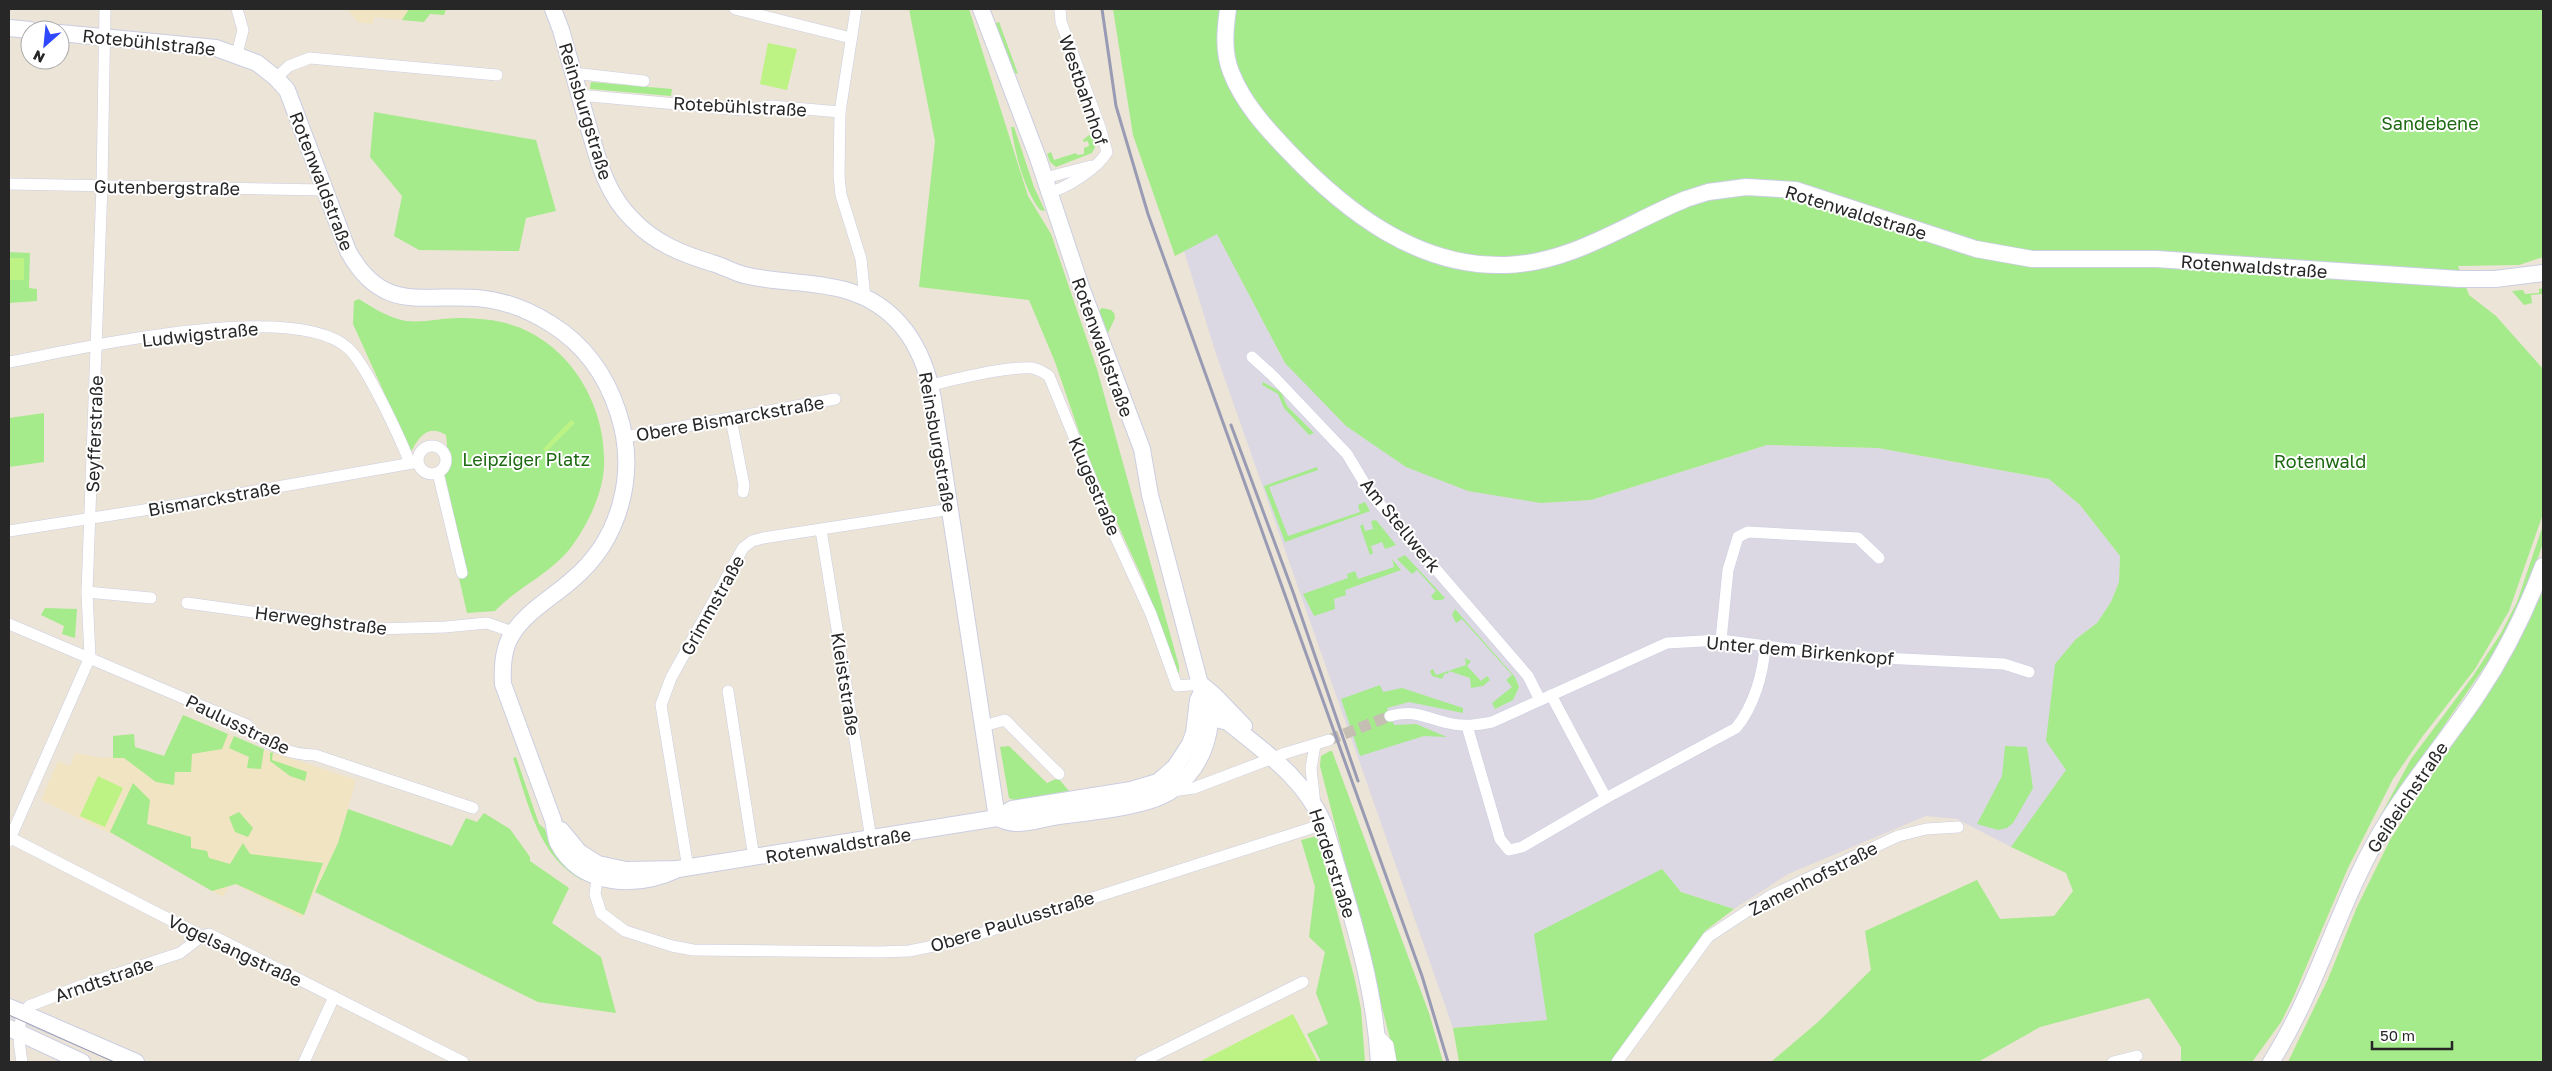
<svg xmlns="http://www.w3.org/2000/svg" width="2552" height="1071" viewBox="0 0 2552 1071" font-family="'Golos Text',sans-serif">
  <rect width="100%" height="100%" fill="#ece4d6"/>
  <polygon fill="#dcd8e3" points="1217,233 1285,363 1591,500 1767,445 1878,448 2049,479 2080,505 2120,556 2119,582 2111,602 2097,623 2076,639 2047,741 2067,770 2011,847 1957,819 1926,816 1788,874 1734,909 1681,892 1662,869 1547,1020 1453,1028 1216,354 1184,251"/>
  <g fill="#f0e4c2">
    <polygon points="338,9 409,9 402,20 374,17 373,24 358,22 347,9"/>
    <polygon points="184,715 263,749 356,780 338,843 302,918 231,882 223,897 120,838 41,800 58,761 70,766 75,753 103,758 125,756 158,772"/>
  </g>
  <g fill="#a5ea8b">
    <polygon points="409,9 446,9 444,15 430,14 424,22 402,20"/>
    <polygon points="909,9 969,9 1028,196 1051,234 1097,369 1179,666 1179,677 1144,582 1089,461 1055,362 1029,300 919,287 935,141"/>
    <polygon points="1113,9 2543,9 2543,257 2519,265 2458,266 2469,295 2496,316 2543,369 2543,514 2509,611 2475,669 2422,737 2393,779 2348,868 2293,998 2281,1022 2252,1062 2181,1062 2181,1047 2149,998 2040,1027 1978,1062 1771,1062 1818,1022 1871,970 1865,931 1977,880 2000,919 2054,916 2073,891 2066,873 2011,847 2066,770 2046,741 2055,664 2076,639 2097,623 2111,602 2119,582 2120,556 2080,505 2049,479 1878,448 1767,445 1591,500 1541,503 1468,491 1406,467 1346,426 1285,363 1217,234 1175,256 1133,135"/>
    <polygon points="999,22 1018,74 1012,72 994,24"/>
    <polygon points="591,82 672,89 671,96 590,89"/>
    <polygon points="374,112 536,140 556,211 526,218 519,251 419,250 394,236 402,196 370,157"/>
    <path d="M 1011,127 L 1014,127 L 1034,187 L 1045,211 L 1040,210 C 1024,190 1015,152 1011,127 Z"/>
    <polygon points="1089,135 1094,136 1097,143 1092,153 1056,167 1050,162 1047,154 1051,152 1054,160 1076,153 1077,155 1084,154 1084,148 1089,146 1088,141 1083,142 1083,140"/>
    <polygon points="9,252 30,253 29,288 37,289 37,301 9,303"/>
    <polygon points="2543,288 2543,294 2531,295 2532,303 2524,305 2512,291 2523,290 2525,294 2539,293 2539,289"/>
    <path d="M 359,299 C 373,308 389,318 406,321 C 424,323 442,318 459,318 C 472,318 488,319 501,322 C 566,336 607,403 604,466 C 603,493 588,524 572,546 C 551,574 519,586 495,611 L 467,613 L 459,578 L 467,574 L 443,467 L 448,455 L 446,435 C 428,424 419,436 411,452 L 353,324 L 354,301 Z"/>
    <polygon points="1102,308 1111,310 1114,313 1115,318 1108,333 1099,311"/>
    <polygon points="1263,382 1281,392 1287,406 1314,433 1309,435 1284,408 1278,394 1262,385"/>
    <polygon points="44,413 44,462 9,467 9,418"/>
    <polygon points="1317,467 1318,470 1269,487 1288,536 1360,512 1358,505 1365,502 1370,511 1285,542 1264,486"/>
    <polygon points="1376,520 1396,545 1385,549 1382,542 1371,546 1373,553 1370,555 1360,526 1363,524 1365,531 1373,529 1371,521"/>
    <polygon points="2543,525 2543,543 2535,566 2515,614 2496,650 2375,826 2411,759 2473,676 2501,633 2517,602"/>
    <polygon points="1405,555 1445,598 1442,600 1434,600 1431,596 1436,591 1417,570 1412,574 1397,559"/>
    <polygon points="1392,559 1401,570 1345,590 1346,595 1334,599 1335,609 1314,616 1303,594 1348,578 1347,574 1355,571 1358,579 1394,567"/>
    <polygon points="2543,591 2543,1062 2288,1062 2328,979 2357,907 2390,840 2443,758 2480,707 2518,642"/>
    <polygon points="45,608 77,609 75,638 62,634 64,626 41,615"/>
    <polygon points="1455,609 1515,677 1519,687 1513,700 1495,709 1492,703 1512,687 1506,680 1512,675 1462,619 1456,623 1452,615"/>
    <polygon points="1465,658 1471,661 1467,666 1481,681 1487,676 1490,680 1483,686 1471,688 1470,678 1449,671 1448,674 1445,673 1442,679 1432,676 1430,671 1433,669 1436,675 1466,665"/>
    <polygon points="1380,685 1383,692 1402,688 1463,708 1463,713 1409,702 1387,708 1394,725 1416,724 1447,737 1424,736 1360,756 1341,699"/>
    <polygon points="183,715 228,734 222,749 192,754 191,772 175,772 174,785 156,782 124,758 113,758 113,736 134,734 135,747 164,756"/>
    <polygon points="234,736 264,749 261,769 247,768 249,757 229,748"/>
    <polygon points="1009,746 1047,783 1058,778 1069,791 1014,800 1009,798 1000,747"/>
    <polygon points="2005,746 2027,747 2033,788 2013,823 2007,828 1998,830 1977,824 2002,776"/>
    <polygon points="1330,751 1332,751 1429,1013 1443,1062 1396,1062 1320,766 1321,756"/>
    <polygon points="273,752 272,760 307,772 305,781 290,776 270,761 270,753"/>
    <path d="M 516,757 L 539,824 L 545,829 L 548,840 L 583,878 L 582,880 C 538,857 528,802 513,758 Z"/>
    <polygon points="133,783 150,800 147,824 191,837 191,848 207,851 209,858 230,864 243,843 250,854 323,863 304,915 236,884 212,891 110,832"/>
    <polygon points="348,809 452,846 466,818 477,822 484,813 510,829 530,857 530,861 569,888 552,923 601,957 616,1013 538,1002 315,892 338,843"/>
    <polygon points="239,812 253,828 248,837 235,832 229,817"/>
    <polygon points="1317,836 1354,976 1361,1009 1365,1062 1321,1062 1307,1034 1328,1024 1316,993 1325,952 1309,937 1315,887 1301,840"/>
    <polygon points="1662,869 1681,892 1734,909 1705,931 1611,1062 1459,1062 1453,1028 1547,1020 1534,934"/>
  </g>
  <g fill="#bdf385">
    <polygon points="768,43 797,49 787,90 760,84"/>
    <polygon points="10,258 24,258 24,280 9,280"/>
    <polygon points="571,420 575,423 546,452 543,449"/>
    <polygon points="98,776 123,788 105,827 80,816"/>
    <polygon points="1293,1014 1318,1062 1199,1062"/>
  </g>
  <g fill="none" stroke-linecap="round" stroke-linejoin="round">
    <polyline stroke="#c5beb3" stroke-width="11" stroke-dasharray="11 5.5" stroke-linecap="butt" points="1329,740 1390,716"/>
    <defs>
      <g id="street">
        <polyline points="237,9 243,30 237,54"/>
        <polyline points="735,9 851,38"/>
        <polyline points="856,9 840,112 839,176 841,195 861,259 865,298"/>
        <polyline points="573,73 644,81"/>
        <polyline points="276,78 289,66 310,58 497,75"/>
        <polyline points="579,95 742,110 771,106 840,112"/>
        <polyline points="1045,178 1091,166"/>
        <polyline points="9,184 324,190"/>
        <path d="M 1050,192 C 1067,188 1098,168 1107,152 L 1100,127 L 1061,22 L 1060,9"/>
        <polyline points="1252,357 1273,376 1347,454 1371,494 1528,676 1540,700"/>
        <path d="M 9,362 C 80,349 295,298 349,349 C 367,366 400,438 410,463"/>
        <path d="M 931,385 C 956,379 1007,366 1032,368 C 1039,369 1043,372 1049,376 L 1111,527 L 1151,614 L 1177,686 L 1201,684"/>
        <polyline points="731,419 744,485 743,492"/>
        <polyline points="625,437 835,399"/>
        <circle cx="432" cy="460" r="14"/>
        <polyline points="438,473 462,573"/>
        <polyline points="821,530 871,839"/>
        <polyline points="9,531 182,504 418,462"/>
        <polyline points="87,592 151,598"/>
        <polyline points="187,603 376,629 445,627 487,623 513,632"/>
        <path d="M 9,624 L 247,725 C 261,744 291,755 315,755 L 473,808"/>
        <polyline points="1721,640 1728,570 1738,537 1748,532 1858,538 1879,558"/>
        <polyline points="728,691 754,858"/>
        <polyline points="1551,695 1606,798"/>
        <path d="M 1390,716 C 1415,709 1425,718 1448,723 C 1463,727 1477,725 1492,722 L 1667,643 L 1721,640 L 1843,656 L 2004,664 L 2029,672"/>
        <polyline points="983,726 1005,720 1059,774"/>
        <path d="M 1467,726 L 1500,839 L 1509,850 L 1522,847 L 1606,798 L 1736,728 C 1754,706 1763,674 1765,647"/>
        <polyline points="1315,745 1311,768 1315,805"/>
        <polyline points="1172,791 1194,788 1286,753 1329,740"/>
        <polyline points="9,837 188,929 202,936 209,934 463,1062"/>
        <polyline points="9,841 90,657 87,592 102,185 105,9"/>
        <polyline points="688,868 661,705 671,678 743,548 752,541 763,538 951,509"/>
        <polyline points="598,870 595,894 601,913 625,931 672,946 693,950 878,952 909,951 958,941 1324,824"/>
        <polyline points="1377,1034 1388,1045 1391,1062"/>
        <path d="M 22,1062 C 19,1044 15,1019 29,1006 L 83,985 L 180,953 L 202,936"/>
        <polyline points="304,1062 334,997"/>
        <polyline points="1141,1062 1303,982"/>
        <polyline points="1617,1062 1708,937 1770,896 1898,836 1926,829 1958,827"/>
        <polyline points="2113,1062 2137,1056"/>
      </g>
      <g id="secondary">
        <path d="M 553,9 L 561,30 C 569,59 578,89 586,118 C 597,155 604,192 633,220 C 655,243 682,254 712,263 C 723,266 733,272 744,275 C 777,283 812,281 845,290 C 898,305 924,348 933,399 L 997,818"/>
        <path d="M 981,9 L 1038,158 L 1081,287 L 1142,449 L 1150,495 L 1210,722 C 1207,749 1195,773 1172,790 C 1148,808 1084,812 1053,817 C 1041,819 1027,824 1015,823 C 1009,823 1002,820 997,818"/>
        <path d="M 1228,9 C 1225,30 1223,52 1231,72 C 1243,103 1266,128 1288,151 C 1346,212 1418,268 1506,265 C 1572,263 1627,223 1686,199 L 1708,192 L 1746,187 L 1796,190 L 1976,249 L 2032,259 L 2156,259 L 2459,279 L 2495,279 L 2543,273"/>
        <polyline points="9,28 30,30"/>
        <path d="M 60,33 L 216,48 L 257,63 L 276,78 L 287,90 L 348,251 C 382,313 420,294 477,298 C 502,300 529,310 551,324 C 585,345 606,375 618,412 C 638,472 621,539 572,580 C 553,597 527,611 513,633 C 503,647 502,667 503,684 L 553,820 C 555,827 555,837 558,843 C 582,888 638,888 678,869"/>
        <polyline points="1201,684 1214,695 1244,726"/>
        <path d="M 1209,712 L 1216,719 L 1228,722 C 1267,754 1303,777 1324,824 C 1348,904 1374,978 1379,1062"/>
        <polyline points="561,830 579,852 598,864 626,870 678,869 997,818 1012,809 1131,790 1158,782 1175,767 1190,744 1194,733 1198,700 1202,692"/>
        <polyline points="9,1007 136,1062"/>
        <polyline points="9,1028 82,1062"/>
        <path d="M 2271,1062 C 2316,991 2337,909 2378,837 C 2407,786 2446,742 2478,694 C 2505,654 2526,611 2543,566"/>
      </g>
    </defs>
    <use href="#street" stroke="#cbcee2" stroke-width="12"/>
    <use href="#secondary" stroke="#cbcee2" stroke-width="18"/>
    <use href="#street" stroke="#fff" stroke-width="11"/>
    <use href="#secondary" stroke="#fff" stroke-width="16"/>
    <polyline stroke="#999bb4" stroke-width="1" points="9,1015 114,1062"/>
    <g stroke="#999bb4" stroke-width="3">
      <polyline points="1102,9 1116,106 1148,214 1422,976 1448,1062"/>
      <polyline points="1231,425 1293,592 1358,781"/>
    </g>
  </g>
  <g text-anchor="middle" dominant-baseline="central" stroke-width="4" stroke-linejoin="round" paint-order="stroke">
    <g font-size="18" fill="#272727" stroke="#fff">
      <text transform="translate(149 42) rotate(6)">Rotebühlstraße</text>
      <text transform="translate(1084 90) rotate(71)">Westbahnhof</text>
      <text transform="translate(740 106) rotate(3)">Rotebühlstraße</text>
      <text transform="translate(586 111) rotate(73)">Reinsburgstraße</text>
      <text transform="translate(322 181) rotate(69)">Rotenwaldstraße</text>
      <text transform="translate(167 187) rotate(1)">Gutenbergstraße</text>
      <text transform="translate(1856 212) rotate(17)">Rotenwaldstraße</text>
      <text transform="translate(2254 266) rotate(4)">Rotenwaldstraße</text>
      <text transform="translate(200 334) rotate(-6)">Ludwigstraße</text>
      <text transform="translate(1103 347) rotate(70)">Rotenwaldstraße</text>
      <text transform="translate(730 418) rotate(-10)">Obere Bismarckstraße</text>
      <text transform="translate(94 434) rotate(-88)">Seyfferstraße</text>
      <text transform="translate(938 442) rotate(80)">Reinsburgstraße</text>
      <text transform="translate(1095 486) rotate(67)">Klugestraße</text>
      <text transform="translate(214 498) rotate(-10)">Bismarckstraße</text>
      <text transform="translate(1401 525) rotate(51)">Am Stellwerk</text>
      <text transform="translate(712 605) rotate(-61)">Grimmstraße</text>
      <text transform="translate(321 620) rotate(7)">Herweghstraße</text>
      <text transform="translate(1800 650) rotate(5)">Unter dem Birkenkopf</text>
      <text transform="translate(846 684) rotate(81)">Kleiststraße</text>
      <text transform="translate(238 724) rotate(26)">Paulusstraße</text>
      <text transform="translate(2407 797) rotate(-56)">Geißeichstraße</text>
      <text transform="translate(838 845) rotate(-9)">Rotenwaldstraße</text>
      <text transform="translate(1333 863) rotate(72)">Herderstraße</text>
      <text transform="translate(1813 878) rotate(-27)">Zamenhofstraße</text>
      <text transform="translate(1012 921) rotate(-17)">Obere Paulusstraße</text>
      <text transform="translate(235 950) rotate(25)">Vogelsangstraße</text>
      <text transform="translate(104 979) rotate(-19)">Arndtstraße</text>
    </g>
    <g font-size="18" fill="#1d6911" stroke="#fff">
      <text x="2430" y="123">Sandebene</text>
      <text x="526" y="459">Leipziger Platz</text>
      <text x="2320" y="461">Rotenwald</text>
    </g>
  </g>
  <rect width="2552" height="1071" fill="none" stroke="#272727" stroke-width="20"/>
  <g transform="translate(45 45) rotate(207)"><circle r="24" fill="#ffffff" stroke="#a9a9a9"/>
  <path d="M0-4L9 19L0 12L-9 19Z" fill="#2f48ff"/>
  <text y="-8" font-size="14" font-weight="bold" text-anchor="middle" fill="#272727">N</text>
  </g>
  <path d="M2372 1041v8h80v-8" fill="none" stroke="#272727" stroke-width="2.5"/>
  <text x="2380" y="1041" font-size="15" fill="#272727" stroke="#ffffff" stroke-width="4" paint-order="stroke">50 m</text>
</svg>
